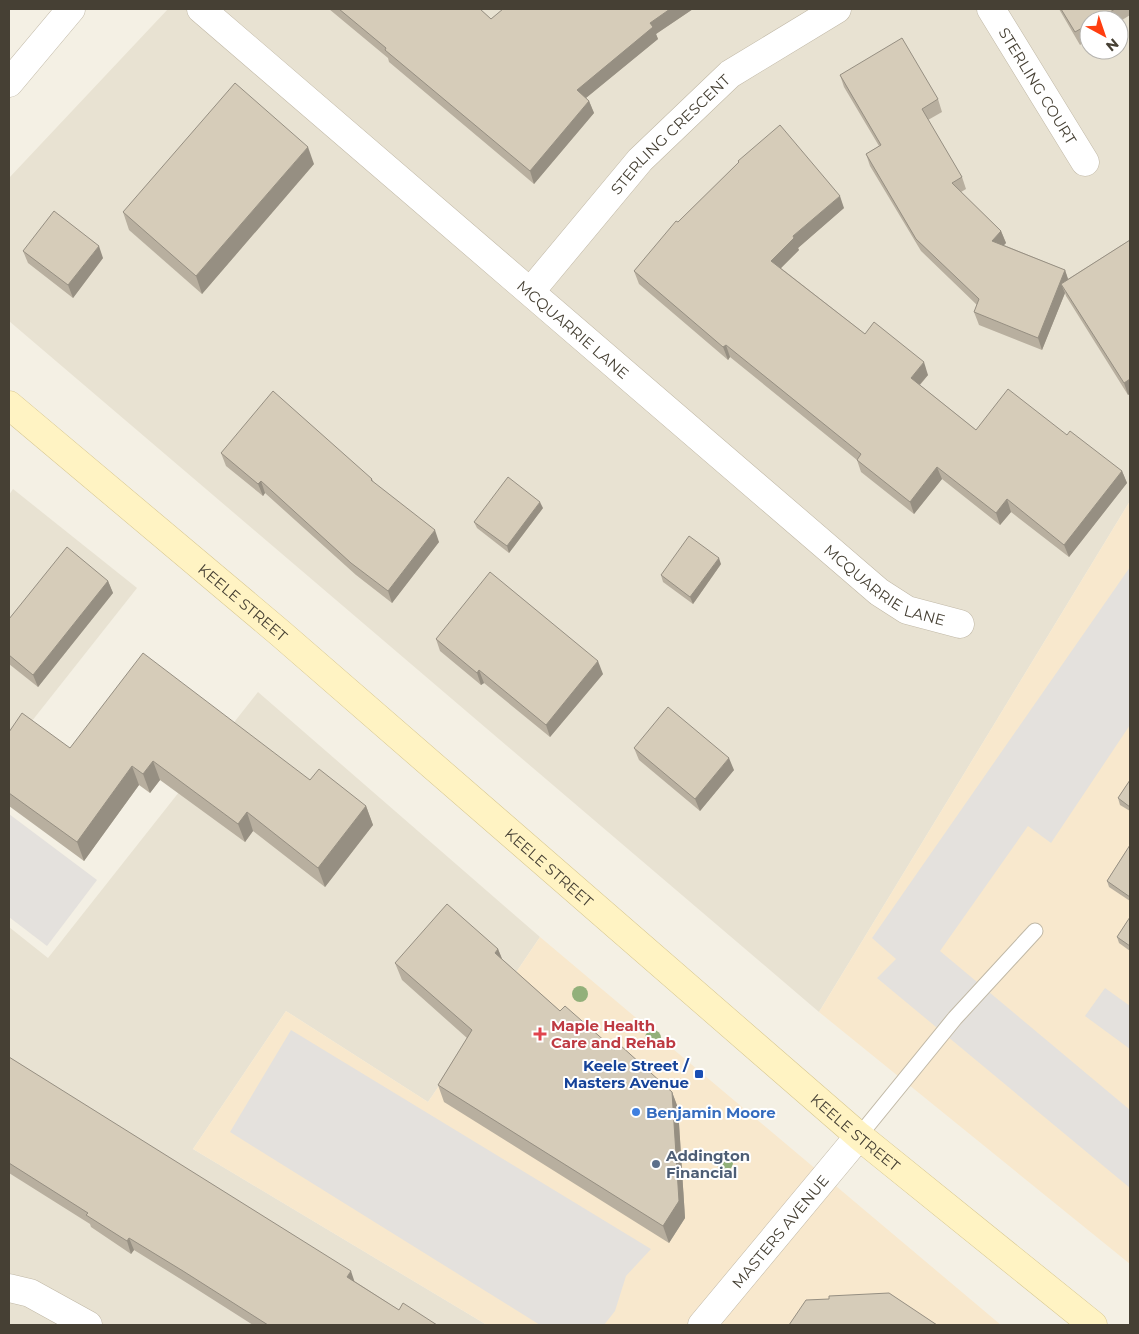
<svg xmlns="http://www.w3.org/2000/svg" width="1139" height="1334" viewBox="0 0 1139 1334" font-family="Montserrat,sans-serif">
  <rect width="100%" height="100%" fill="#f4f0e4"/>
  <g fill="#e8e2d2" fill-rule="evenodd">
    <path d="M 168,9 L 1130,9 L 1130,501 L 819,1012 L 9,321 L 9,178 ZM 1089,20 L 1119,20 L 1119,50 L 1089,50 Z"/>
    <polygon points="13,489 137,588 9,750 9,495"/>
    <polygon points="258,692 540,937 428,1102 286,1011 193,1149 487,1325 9,1325 9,927 48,958"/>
  </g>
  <g fill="#f8e8cd">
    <polygon points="1130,501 1130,1264 819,1012"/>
    <polygon points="540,937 1001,1325 487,1325 193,1149 286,1011 428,1102"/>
  </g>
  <g fill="#e4e1dd">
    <polygon points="1130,567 1130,725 1051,843 1028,826 940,951 1130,1110 1130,1188 877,978 896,959 872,938"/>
    <polygon points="9,814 97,880 47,946 9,917"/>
    <polygon points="1105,988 1130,1006 1130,1049 1085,1016"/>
    <polygon points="291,1030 651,1249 626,1276 615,1311 604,1325 540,1325 230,1132"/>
  </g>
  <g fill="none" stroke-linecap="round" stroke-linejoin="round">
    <defs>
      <polyline id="lane" points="859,1136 955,1018 1035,931"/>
      <g id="street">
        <path id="s1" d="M 201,9 L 879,592 L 907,610 L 960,624"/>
        <path id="s2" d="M 991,9 L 1085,162"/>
        <polyline points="9,83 71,9"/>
        <path id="s3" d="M 531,291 L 640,160 L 730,74 L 837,9"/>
        <polyline points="9,1288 30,1293 88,1325"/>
        <path id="s4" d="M 702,1325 L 859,1136"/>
      </g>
      <g id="secondary">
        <path id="s5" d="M 9,405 L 280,633 L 859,1136 L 1093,1325"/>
      </g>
    </defs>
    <use href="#lane" stroke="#c0b8a6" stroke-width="17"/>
    <use href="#street" stroke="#c0b8a6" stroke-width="29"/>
    <use href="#secondary" stroke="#d7c790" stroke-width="29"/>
    <use href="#lane" stroke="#fff" stroke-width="15"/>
    <use href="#street" stroke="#fff" stroke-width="28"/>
    <use href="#secondary" stroke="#fff3c3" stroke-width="28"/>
  </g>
  <g fill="#92b07a">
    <circle cx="580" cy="994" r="8"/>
    <circle cx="653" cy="1038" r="8"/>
    <circle cx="725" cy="1163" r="8"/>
  </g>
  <g fill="#b8af9f">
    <polygon points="329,9 480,9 491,19 503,9 693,9 656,34 658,39 586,98 589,101 594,113 534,184 389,62 388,58"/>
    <polygon points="1059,9 1130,9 1130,15 1119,22 1119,20 1089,20 1089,39 1080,45"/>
    <polygon points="840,75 938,99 942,112 928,120 962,177 966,189 961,192 1001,231 1006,243 1004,245 1065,270 1068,279 1130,240 1128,395 1066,296 1065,293 1042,350 979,325 974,312 977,305 921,251 870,166 866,154 879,146 844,87"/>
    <polygon points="738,161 844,208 798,248 799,250 781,268 865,334 928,375 920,385 976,430 1067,435 1122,471 1127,483 1069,557 1011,512 1000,525 942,479 914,514 861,472 857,460 730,357 728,360 639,284 634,271 678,222 739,163"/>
    <polygon points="314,164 202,294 129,230 123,212"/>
    <polygon points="23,251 103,258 73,298 28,263"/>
    <polygon points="221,453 372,479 374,483 439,542 392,603 356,575 265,493 263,496 226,466"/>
    <polygon points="543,508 509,553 477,528 474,522"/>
    <polygon points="721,564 693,604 663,582 661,575"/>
    <polygon points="108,581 113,593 38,687 9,664 9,619"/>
    <polygon points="436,639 603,674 550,737 484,683 481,685 440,651"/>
    <polygon points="9,732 70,748 310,780 366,806 373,825 325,887 253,831 245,842 160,780 150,793 139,785 84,861 9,806"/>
    <polygon points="634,748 734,770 700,811 639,760"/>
    <polygon points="1130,780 1130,811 1120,805 1118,798"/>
    <polygon points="1130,845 1130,901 1109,887 1107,881"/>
    <polygon points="1130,917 1130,951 1119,943 1117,937"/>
    <polygon points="498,949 502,959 560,1011 672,1092 678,1108 685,1218 669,1243 444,1102 438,1085 467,1038 402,980 395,963"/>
    <polygon points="9,1057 399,1310 437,1325 253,1325 187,1283 134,1250 131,1254 91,1227 90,1224 9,1173"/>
  </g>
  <g fill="#968f82">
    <polygon points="670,9 693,9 656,34 658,39 581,102 577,90 650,23"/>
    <polygon points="589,101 594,113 534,184 530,171"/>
    <polygon points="308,147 314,164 202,294 196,276"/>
    <polygon points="840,196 844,208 798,248 799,250 776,273 771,261 793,236"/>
    <polygon points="1001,231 1006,243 996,253 992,241"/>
    <polygon points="99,246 103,258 73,298 68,285"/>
    <polygon points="1065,270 1069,282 1061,284 1065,293 1042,350 1038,338"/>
    <polygon points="726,345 730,357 728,360 723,347"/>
    <polygon points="924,362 928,375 915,390 911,378"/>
    <polygon points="1130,379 1130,394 1128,395 1124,383"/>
    <polygon points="937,467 942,479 914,514 910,502"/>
    <polygon points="1122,471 1127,483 1069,557 1064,545"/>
    <polygon points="261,481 265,493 263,496 258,484"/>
    <polygon points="1007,499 1011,512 1000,525 996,513"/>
    <polygon points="540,502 543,508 509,553 507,546"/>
    <polygon points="435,530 439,542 392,603 388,591"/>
    <polygon points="719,558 721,564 693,604 690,597"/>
    <polygon points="108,581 113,593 38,687 33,675"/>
    <polygon points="598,661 603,674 550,737 546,725"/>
    <polygon points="479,670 484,683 481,685 477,673"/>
    <polygon points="729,758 734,770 700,811 695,799"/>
    <polygon points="153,761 160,780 150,793 143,774"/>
    <polygon points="132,766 139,785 84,861 77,842"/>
    <polygon points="366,806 373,825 325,887 318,868"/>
    <polygon points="247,812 253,831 245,842 238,824"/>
    <polygon points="498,949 505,966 495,953"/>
    <polygon points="672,1092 678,1108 685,1218 669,1243 663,1226"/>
    <polygon points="129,1238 134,1250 131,1254 127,1241"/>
    <polygon points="351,1271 355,1283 347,1277"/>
  </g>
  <g fill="#d6ccb9" stroke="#968f82">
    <polygon points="339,9 480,9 491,19 503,9 670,9 650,23 653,27 577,90 589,101 530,171 385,50 386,48"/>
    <polygon points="1061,9 1115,9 1096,20 1089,20 1089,24 1075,32"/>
    <polygon points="902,38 938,99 922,109 962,177 952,183 1001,231 992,241 1065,270 1038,338 974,312 979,299 916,239 866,154 881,145 840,75"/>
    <polygon points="235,83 308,147 196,276 123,212"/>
    <polygon points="780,125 840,196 793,236 794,238 771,261 865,334 874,322 924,362 911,378 976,430 1008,389 1067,435 1070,431 1122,471 1064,545 1007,499 996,513 937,467 910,502 857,460 861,454 726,345 723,347 634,271 676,221 678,222 739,162 738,161"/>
    <polygon points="54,211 99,246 68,285 23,251"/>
    <polygon points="1130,240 1130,379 1124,383 1061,284"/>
    <polygon points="273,391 372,479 371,480 435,530 388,591 351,563 261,481 258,484 221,453"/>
    <polygon points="508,477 540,502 507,546 474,522"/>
    <polygon points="689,536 719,558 690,597 661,575"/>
    <polygon points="67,547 108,581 33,675 9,655 9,619"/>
    <polygon points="490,572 598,661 546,725 479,670 477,673 436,639"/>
    <polygon points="143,653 310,780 319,769 366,806 318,868 247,812 238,824 153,761 143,774 132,766 77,842 9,793 9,732 22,713 70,748"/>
    <polygon points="668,707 729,758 695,799 634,748"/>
    <polygon points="1130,780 1130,807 1118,798"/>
    <polygon points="1130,845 1130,897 1107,881"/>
    <polygon points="447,904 498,949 495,953 560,1011 565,1006 615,1050 620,1045 672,1092 679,1201 663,1226 438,1085 472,1030 395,963"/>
    <polygon points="1130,917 1130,946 1117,937"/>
    <polygon points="9,1057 351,1271 347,1277 399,1310 403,1303 437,1325 268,1325 183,1271 129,1238 127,1241 86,1215 88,1213 9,1163"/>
    <polygon points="889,1293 937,1325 789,1325 806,1300 829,1299 829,1296"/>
  </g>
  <path fill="#e0444e" stroke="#fff" stroke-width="2" d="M537.5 1026.5h5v5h5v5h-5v5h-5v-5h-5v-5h5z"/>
  <rect fill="#1a4fb4" stroke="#fff" stroke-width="2" x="694" y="1069" width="10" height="10" rx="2.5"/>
  <circle fill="#3f7fe0" stroke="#fff" stroke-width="2" cx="636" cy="1112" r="5"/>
  <circle fill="#5c6f8a" stroke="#fff" stroke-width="2" cx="656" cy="1164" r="5"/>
  <g text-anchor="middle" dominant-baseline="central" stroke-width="4" stroke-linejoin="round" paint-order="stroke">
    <g font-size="15" fill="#464034" stroke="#fff">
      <text stroke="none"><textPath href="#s2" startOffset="90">STERLING COURT</textPath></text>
      <text stroke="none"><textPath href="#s3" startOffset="210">STERLING CRESCENT</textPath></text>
      <text stroke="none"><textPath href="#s1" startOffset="491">MCQUARRIE LANE</textPath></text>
      <text stroke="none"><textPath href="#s1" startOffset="896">MCQUARRIE LANE</textPath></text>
      <text stroke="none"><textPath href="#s5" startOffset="306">KEELE STREET</textPath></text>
      <text stroke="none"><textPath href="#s5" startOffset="711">KEELE STREET</textPath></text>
      <text stroke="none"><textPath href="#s5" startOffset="1116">KEELE STREET</textPath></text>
      <text stroke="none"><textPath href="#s4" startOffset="122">MASTERS AVENUE</textPath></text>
    </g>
    <g font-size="15" font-weight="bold" fill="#be3a42" stroke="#fff" text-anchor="start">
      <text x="551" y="1025">Maple Health<tspan x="551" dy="17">Care and Rehab</tspan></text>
    </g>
    <g font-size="15" font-weight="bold" fill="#164399" stroke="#fff" text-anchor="end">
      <text x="689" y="1065">Keele Street /<tspan x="689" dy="17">Masters Avenue</tspan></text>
    </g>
    <g font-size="15" font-weight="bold" fill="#366cbe" stroke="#fff" text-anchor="start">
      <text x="646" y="1112">Benjamin Moore</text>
    </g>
    <g font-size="15" font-weight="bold" fill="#4e5e75" stroke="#fff" text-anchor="start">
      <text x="666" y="1155">Addington<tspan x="666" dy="17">Financial</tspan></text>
    </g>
  </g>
  <rect width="1139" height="1334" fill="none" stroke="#464034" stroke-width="20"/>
  <g transform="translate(1104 35) rotate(140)"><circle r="24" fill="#ffffff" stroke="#b5b3ae"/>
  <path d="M0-4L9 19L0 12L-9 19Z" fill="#ff3e10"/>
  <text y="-8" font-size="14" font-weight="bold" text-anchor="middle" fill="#464034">N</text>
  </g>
</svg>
